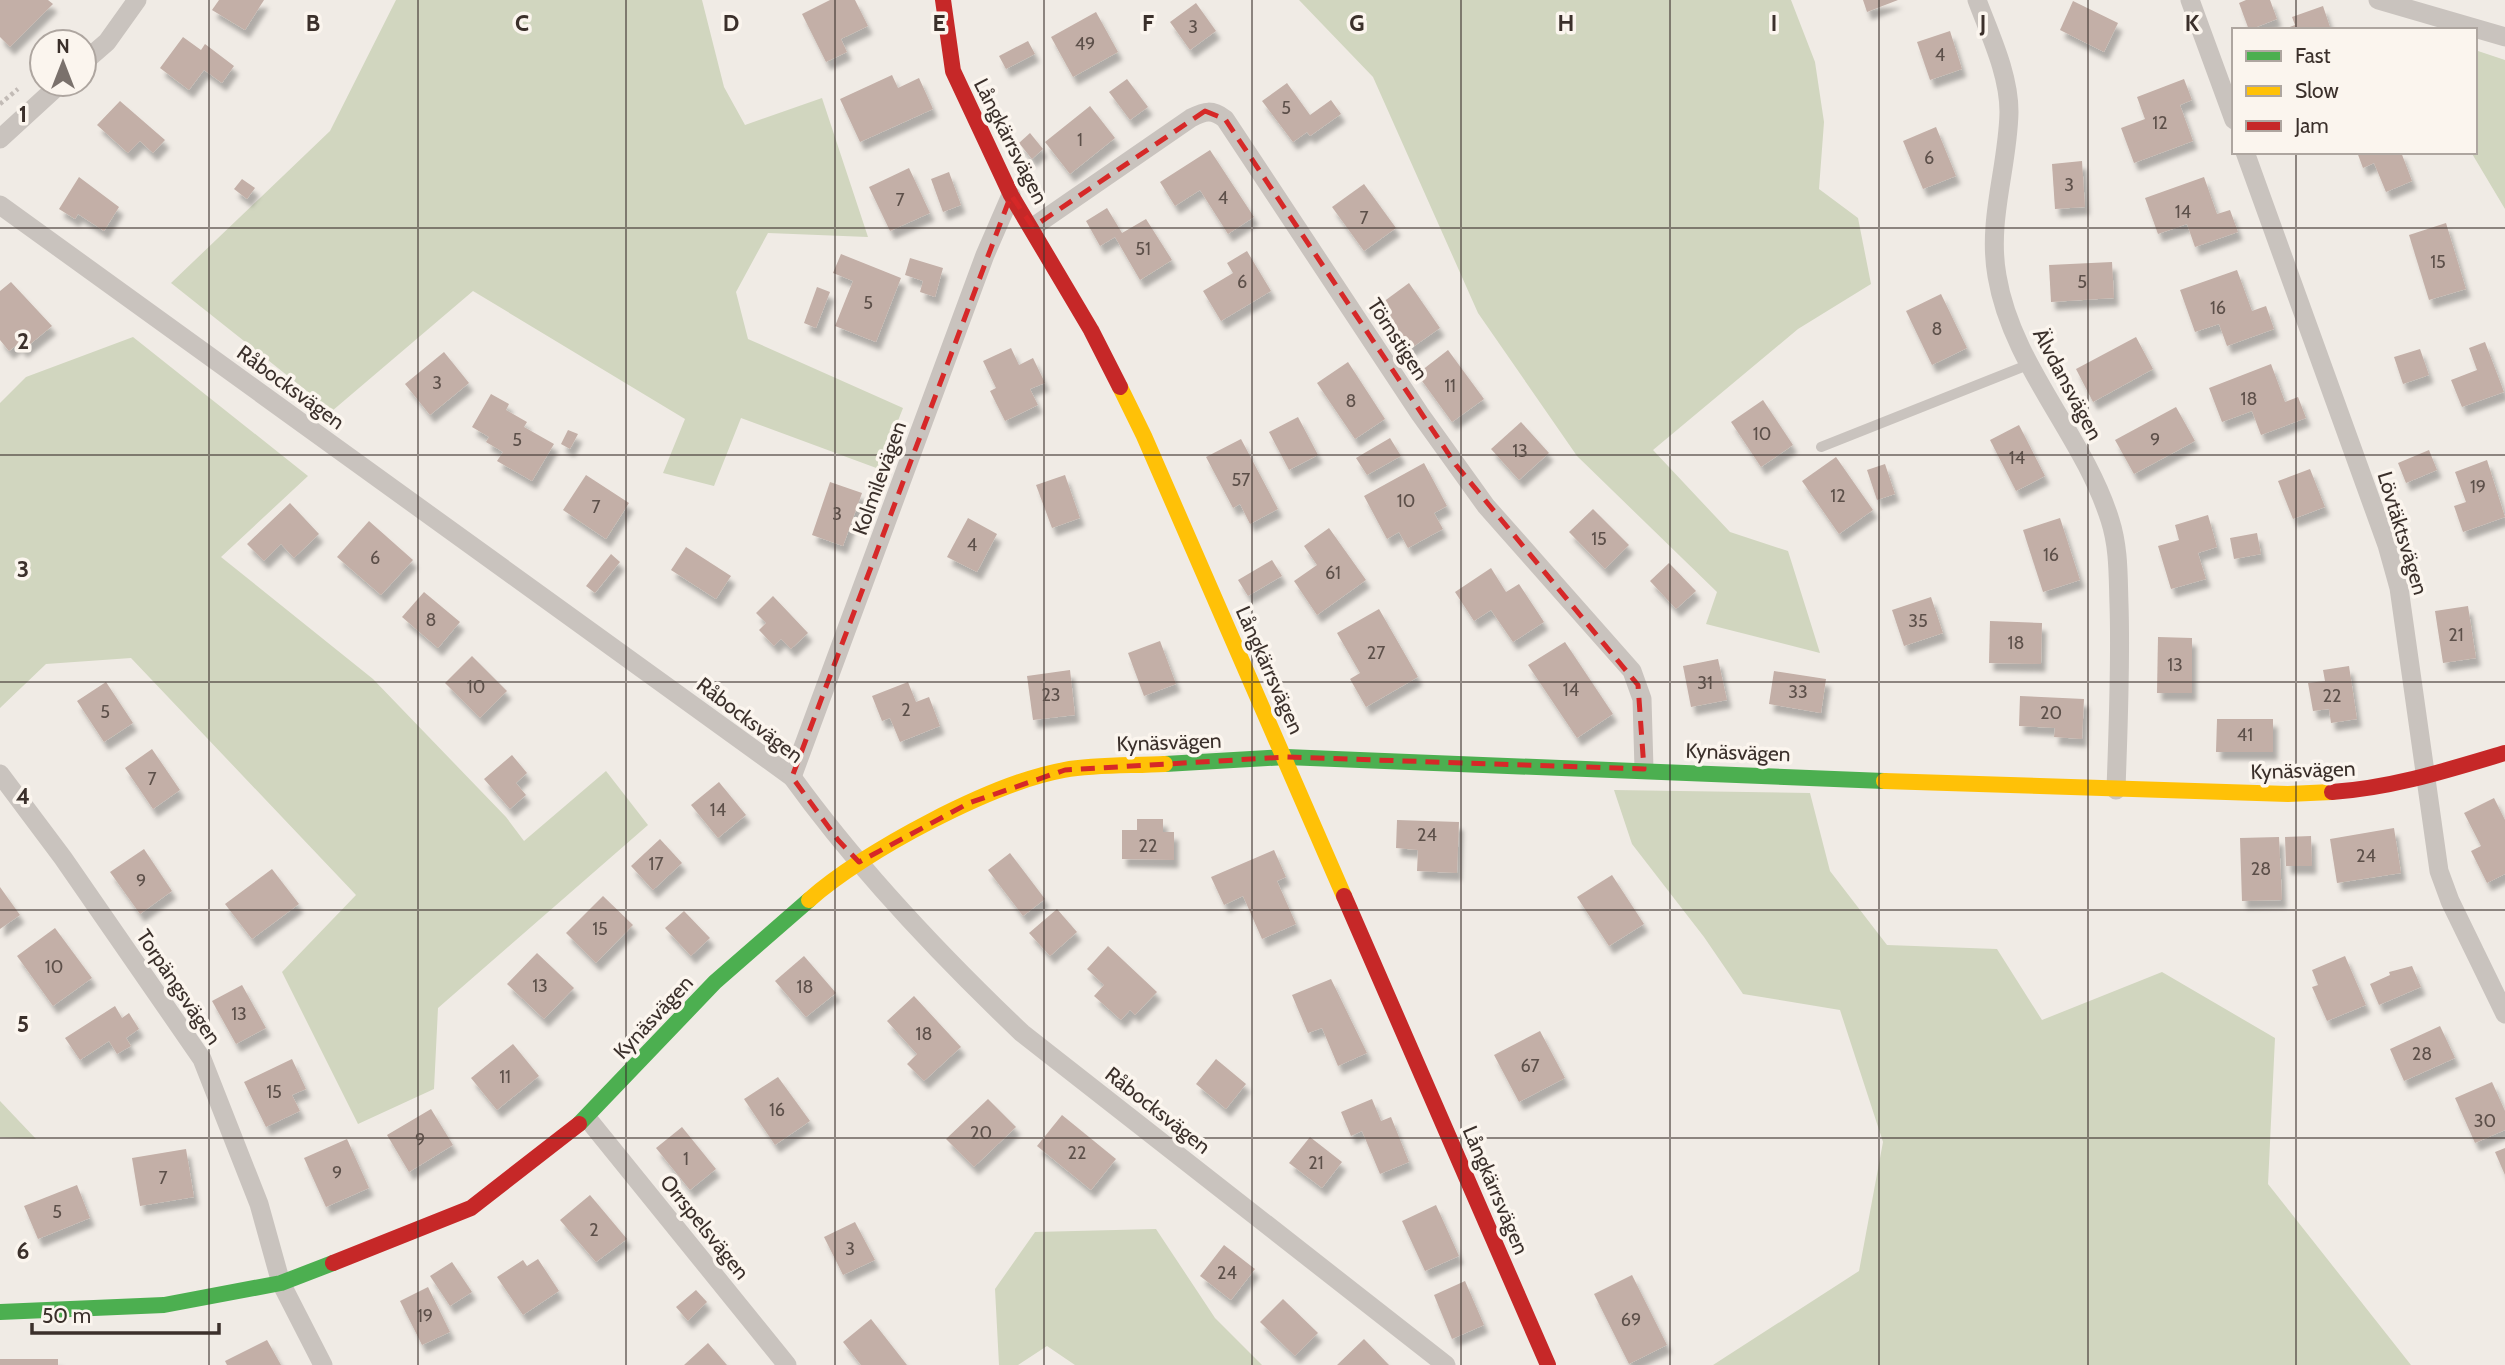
<svg xmlns="http://www.w3.org/2000/svg" width="2505" height="1365" viewBox="0 0 2505 1365" font-family="Cabin,sans-serif">
  <defs>
    <filter id="shadow"><feDropShadow dx="4.5" dy="8" stdDeviation="2" flood-color="#0004"/></filter>
  </defs>
  <rect width="100%" height="100%" fill="#f0ebe5"/>
  <g fill="#d1d6bf">
    <polygon points="396,0 702,0 724,87 745,125 822,98 868,237 768,233 736,292 748,339 903,408 879,469 741,418 714,486 663,473 685,419 473,291 332,411 171,283 330,131"/>
    <polygon points="1299,0 1791,0 1815,62 1824,122 1819,189 1858,218 1871,284 1798,329 1653,450 1730,532 1788,551 1820,653 1706,624 1717,592 1577,456 1478,313 1373,77"/>
    <polygon points="2475,50 2505,60 2505,209 2471,152 2475,152"/>
    <polygon points="133,337 308,476 221,557 373,679 506,817 524,841 606,771 648,825 438,1008 434,1089 358,1124 282,972 356,895 131,658 46,664 0,708 0,403 26,377"/>
    <polygon points="1614,790 1810,793 1830,871 1887,945 1997,949 2042,1020 2162,972 2275,1038 2268,1184 2411,1365 1713,1365 1859,1271 1883,1142 1840,1010 1743,994 1704,937 1632,844"/>
    <polygon points="0,1101 36,1139 0,1137"/>
    <polygon points="1156,1229 1215,1318 1262,1365 1075,1365 1047,1346 1018,1365 999,1365 995,1289 1035,1232"/>
  </g>
  <g fill="#c3afa7" filter="url(#shadow)">
    <polygon points="0,0 48,0 53,4 10,47 0,37"/>
    <polygon points="219,0 264,0 245,30 212,10"/>
    <polygon points="830,0 855,0 868,26 841,39 847,52 826,62 802,14"/>
    <polygon points="1863,0 1898,0 1867,12"/>
    <polygon points="2246,0 2270,0 2277,19 2249,30 2239,3"/>
    <polygon points="2073,1 2118,23 2104,52 2060,30"/>
    <polygon points="1196,3 1216,31 1190,50 1170,22"/>
    <polygon points="2323,6 2331,30 2282,30 2295,25 2292,17"/>
    <polygon points="1096,12 1118,52 1073,77 1051,37"/>
    <polygon points="1950,31 1962,69 1930,80 1917,42"/>
    <polygon points="183,37 201,50 205,44 234,66 222,83 204,70 189,90 160,68"/>
    <polygon points="1028,41 1035,54 1006,69 999,56"/>
    <polygon points="892,75 898,88 919,78 933,109 860,142 840,99"/>
    <polygon points="1127,79 1148,107 1130,120 1109,92"/>
    <polygon points="2184,79 2192,100 2180,105 2193,141 2134,163 2121,128 2145,119 2137,97"/>
    <polygon points="1287,83 1310,115 1331,100 1341,114 1310,136 1307,132 1293,142 1262,101"/>
    <polygon points="120,101 165,140 153,153 140,141 128,153 97,125"/>
    <polygon points="1090,106 1115,138 1070,174 1045,142"/>
    <polygon points="1936,127 1956,176 1923,189 1903,141"/>
    <polygon points="1030,133 1043,149 1032,159 1019,143"/>
    <polygon points="1210,150 1254,217 1228,234 1200,190 1175,206 1160,182"/>
    <polygon points="2357,152 2401,152 2412,181 2386,192 2374,163 2363,168"/>
    <polygon points="2082,161 2085,207 2055,209 2052,164"/>
    <polygon points="909,168 930,213 890,231 869,187"/>
    <polygon points="949,172 961,205 943,212 931,179"/>
    <polygon points="79,177 119,207 104,231 78,214 75,219 59,209"/>
    <polygon points="2204,177 2217,214 2230,210 2238,232 2195,247 2187,224 2158,234 2145,198"/>
    <polygon points="242,179 255,188 247,199 234,189"/>
    <polygon points="1364,184 1396,228 1364,251 1332,207"/>
    <polygon points="1107,208 1122,233 1146,219 1172,260 1140,280 1115,237 1100,246 1086,221"/>
    <polygon points="2446,223 2466,289 2429,300 2409,235"/>
    <polygon points="1247,251 1271,291 1221,321 1203,291 1233,273 1227,263"/>
    <polygon points="841,254 901,278 876,342 835,326 853,281 833,273"/>
    <polygon points="910,258 943,268 935,297 920,292 923,281 905,275"/>
    <polygon points="2112,262 2114,298 2051,302 2049,265"/>
    <polygon points="2237,270 2252,311 2266,306 2274,329 2227,346 2219,324 2195,332 2180,290"/>
    <polygon points="11,282 52,326 23,350 18,344 9,351 0,340 0,291"/>
    <polygon points="1409,283 1440,328 1410,349 1379,305"/>
    <polygon points="817,287 830,292 816,328 804,323"/>
    <polygon points="1941,294 1967,348 1932,365 1906,311"/>
    <polygon points="2136,337 2153,369 2093,402 2076,369"/>
    <polygon points="2485,342 2504,392 2462,407 2451,380 2477,370 2469,348"/>
    <polygon points="1011,348 1019,365 1033,358 1045,383 1030,389 1038,405 1005,421 990,391 996,388 983,361"/>
    <polygon points="2420,349 2429,375 2403,384 2394,357"/>
    <polygon points="1448,350 1484,399 1452,422 1417,374"/>
    <polygon points="444,352 469,383 430,415 405,384"/>
    <polygon points="1348,362 1385,419 1355,439 1317,383"/>
    <polygon points="2271,364 2285,402 2298,397 2306,418 2261,435 2252,411 2222,422 2209,388"/>
    <polygon points="491,394 509,404 506,410 527,422 524,427 554,444 532,481 497,461 503,452 486,442 489,437 472,427"/>
    <polygon points="1763,400 1793,445 1761,467 1731,422"/>
    <polygon points="2176,407 2195,441 2134,474 2115,440"/>
    <polygon points="1298,417 1318,455 1289,470 1269,432"/>
    <polygon points="1521,422 1549,453 1519,480 1491,449"/>
    <polygon points="2019,425 2045,476 2016,491 1990,440"/>
    <polygon points="568,430 578,434 570,449 561,444"/>
    <polygon points="1390,438 1401,456 1367,475 1356,458"/>
    <polygon points="1241,439 1278,509 1250,524 1240,504 1233,508 1206,457"/>
    <polygon points="2429,450 2437,470 2406,483 2398,463"/>
    <polygon points="1836,457 1873,510 1839,534 1802,481"/>
    <polygon points="2487,460 2505,517 2463,532 2454,506 2466,502 2455,472"/>
    <polygon points="1424,463 1447,506 1434,513 1443,529 1408,548 1399,532 1387,539 1364,496"/>
    <polygon points="1885,464 1895,494 1877,500 1867,470"/>
    <polygon points="2310,469 2325,507 2293,519 2278,481"/>
    <polygon points="586,475 629,503 606,539 563,510"/>
    <polygon points="1065,475 1080,518 1052,528 1036,485"/>
    <polygon points="830,482 862,493 843,546 812,535"/>
    <polygon points="290,503 319,534 294,558 281,544 264,561 247,544"/>
    <polygon points="1593,509 1629,545 1605,569 1569,532"/>
    <polygon points="2208,515 2217,547 2198,553 2206,579 2171,589 2158,546 2179,540 2175,525"/>
    <polygon points="968,518 997,534 977,572 947,557"/>
    <polygon points="2060,518 2080,580 2043,592 2023,530"/>
    <polygon points="369,521 413,560 381,595 337,557"/>
    <polygon points="1329,528 1366,580 1317,615 1294,581 1317,565 1304,546"/>
    <polygon points="2257,533 2261,554 2234,559 2230,538"/>
    <polygon points="686,547 731,576 716,599 671,570"/>
    <polygon points="611,554 620,562 595,593 586,586"/>
    <polygon points="1272,560 1282,576 1248,596 1238,580"/>
    <polygon points="1669,563 1696,591 1676,609 1650,581"/>
    <polygon points="1491,568 1506,592 1519,584 1544,622 1513,642 1491,610 1474,621 1455,592"/>
    <polygon points="424,592 460,622 438,648 402,617"/>
    <polygon points="773,596 808,633 791,649 781,639 774,646 759,630 766,623 756,613"/>
    <polygon points="1931,597 1943,633 1904,646 1892,610"/>
    <polygon points="2468,606 2476,658 2443,663 2435,611"/>
    <polygon points="1379,609 1418,677 1366,707 1350,679 1360,673 1337,633"/>
    <polygon points="1990,621 2042,623 2041,664 1989,663"/>
    <polygon points="2158,637 2192,638 2192,693 2157,693"/>
    <polygon points="1160,641 1176,684 1144,696 1128,653"/>
    <polygon points="1565,642 1613,714 1577,738 1528,665"/>
    <polygon points="472,656 507,691 480,718 445,683"/>
    <polygon points="1718,659 1727,700 1691,707 1683,666"/>
    <polygon points="2349,666 2357,719 2331,723 2329,709 2313,711 2308,683 2325,681 2323,670"/>
    <polygon points="1070,670 1075,715 1033,720 1027,676"/>
    <polygon points="1774,671 1826,679 1821,713 1769,704"/>
    <polygon points="106,682 133,723 104,742 77,701"/>
    <polygon points="908,682 916,702 929,697 940,726 900,742 890,718 882,721 872,696"/>
    <polygon points="2020,696 2084,699 2082,739 2054,737 2055,728 2019,726"/>
    <polygon points="2217,719 2273,719 2273,752 2216,752"/>
    <polygon points="152,749 180,790 153,809 125,768"/>
    <polygon points="512,755 527,773 516,783 526,795 510,809 484,779"/>
    <polygon points="719,782 746,815 718,838 691,805"/>
    <polygon points="2494,798 2505,820 2505,874 2487,883 2471,851 2481,846 2464,813"/>
    <polygon points="1137,819 1163,819 1163,832 1174,832 1174,860 1122,859 1122,830 1137,830"/>
    <polygon points="1397,820 1459,822 1457,873 1417,871 1418,850 1396,848"/>
    <polygon points="2394,828 2401,873 2337,883 2330,839"/>
    <polygon points="2311,836 2312,866 2286,866 2285,837"/>
    <polygon points="2279,837 2282,900 2242,901 2240,838"/>
    <polygon points="660,839 682,863 653,890 631,866"/>
    <polygon points="144,849 172,891 140,914 110,872"/>
    <polygon points="1274,850 1286,877 1277,881 1296,924 1262,939 1243,896 1224,905 1211,877"/>
    <polygon points="1010,853 1045,899 1023,916 988,870"/>
    <polygon points="272,869 299,904 252,939 225,904"/>
    <polygon points="1612,875 1644,924 1609,946 1577,897"/>
    <polygon points="0,887 20,915 0,929"/>
    <polygon points="603,896 633,925 596,963 566,933"/>
    <polygon points="1057,909 1077,932 1050,956 1029,933"/>
    <polygon points="684,911 710,938 691,956 665,928"/>
    <polygon points="55,928 92,978 53,1006 17,956"/>
    <polygon points="1108,946 1157,992 1135,1015 1130,1010 1121,1020 1094,996 1104,985 1087,969"/>
    <polygon points="537,953 574,988 544,1019 507,984"/>
    <polygon points="804,956 836,993 806,1017 775,981"/>
    <polygon points="2345,956 2366,1005 2327,1021 2312,987 2318,985 2312,970"/>
    <polygon points="2412,966 2421,987 2379,1005 2370,984 2390,975 2389,972"/>
    <polygon points="1331,979 1367,1053 1338,1066 1322,1028 1308,1033 1292,995"/>
    <polygon points="242,985 266,1028 236,1044 212,1001"/>
    <polygon points="914,996 961,1047 924,1081 907,1064 917,1054 887,1021"/>
    <polygon points="115,1006 122,1018 129,1013 139,1029 126,1038 131,1046 117,1054 109,1041 80,1060 65,1038"/>
    <polygon points="2440,1026 2455,1058 2404,1081 2390,1049"/>
    <polygon points="1540,1031 1565,1078 1519,1102 1494,1055"/>
    <polygon points="513,1044 539,1076 497,1110 471,1078"/>
    <polygon points="292,1059 306,1089 292,1095 300,1111 266,1127 244,1082"/>
    <polygon points="1216,1059 1246,1084 1226,1109 1196,1084"/>
    <polygon points="778,1077 810,1121 775,1145 744,1099"/>
    <polygon points="2492,1082 2505,1111 2505,1130 2475,1143 2455,1098"/>
    <polygon points="988,1099 1016,1127 974,1167 946,1139"/>
    <polygon points="1372,1099 1381,1121 1391,1117 1409,1162 1380,1174 1362,1131 1351,1136 1341,1112"/>
    <polygon points="431,1109 453,1145 409,1172 387,1135"/>
    <polygon points="1062,1115 1116,1159 1091,1190 1037,1146"/>
    <polygon points="682,1127 716,1169 690,1190 656,1148"/>
    <polygon points="1310,1137 1342,1162 1322,1188 1289,1163"/>
    <polygon points="347,1139 369,1188 326,1207 304,1158"/>
    <polygon points="2505,1148 2505,1175 2495,1152"/>
    <polygon points="186,1149 194,1197 140,1206 132,1158"/>
    <polygon points="77,1185 90,1218 38,1239 24,1206"/>
    <polygon points="590,1195 627,1239 596,1262 560,1220"/>
    <polygon points="1436,1205 1459,1256 1425,1271 1402,1221"/>
    <polygon points="855,1222 875,1260 843,1275 824,1237"/>
    <polygon points="1224,1245 1255,1269 1231,1300 1200,1276"/>
    <polygon points="538,1259 559,1291 523,1315 497,1277 523,1260 527,1266"/>
    <polygon points="452,1262 472,1292 450,1306 430,1276"/>
    <polygon points="1632,1275 1667,1345 1629,1364 1594,1294"/>
    <polygon points="1465,1281 1484,1325 1452,1339 1434,1295"/>
    <polygon points="428,1287 450,1332 422,1345 400,1301"/>
    <polygon points="696,1290 707,1302 688,1321 676,1307"/>
    <polygon points="1283,1299 1318,1333 1295,1356 1260,1322"/>
    <polygon points="871,1319 907,1365 861,1365 843,1342"/>
    <polygon points="1364,1339 1389,1365 1337,1365"/>
    <polygon points="267,1340 281,1365 227,1365 225,1361"/>
    <polygon points="708,1343 727,1365 684,1365"/>
    <rect x="0" y="1359" width="58" height="6"/>
  </g>
  <g fill="none" stroke-linecap="round" stroke-linejoin="round">
    <polyline stroke="#c2bbb6" stroke-width="4.5" stroke-dasharray="3.5 3.5" stroke-linecap="butt" points="0,104 18,89"/>
    <polyline stroke="#c9c3be" stroke-width="10" points="1821,447 2030,364"/>
    <g stroke="#c9c3be" stroke-width="19">
      <path d="M 1977,0 C 1990,35 2009,74 2009,112 C 2008,167 1987,220 1997,276 C 2012,366 2083,434 2110,520 C 2119,548 2118,576 2119,604 C 2121,666 2118,728 2116,790"/>
      <polyline points="2190,0 2234,120"/>
      <polyline points="2378,0 2505,37"/>
      <polyline points="84,62 107,42 137,0"/>
      <polyline points="0,139 60,84"/>
      <polyline points="2245,152 2387,545 2399,588 2439,871 2450,901 2505,1014"/>
      <path d="M 0,205 L 792,777 C 859,870 939,954 1022,1033 L 1446,1365"/>
      <path d="M 1033,227 L 1191,118 C 1205,111 1212,109 1225,119 L 1420,414 L 1486,506 L 1632,671 L 1642,699 L 1644,769"/>
      <polyline points="0,774 63,858 202,1059 259,1204 281,1283 323,1365"/>
      <polyline points="792,777 985,255 1011,195"/>
      <polyline points="587,1118 787,1365"/>
    </g>
    <g stroke="#4caf50" stroke-width="16">
      <polyline points="1165,764 1286,757 1884,781"/>
      <polyline points="579,1124 715,982 809,900"/>
      <polyline points="0,1312 164,1305 281,1283 333,1263"/>
    </g>
    <g stroke="#ffc107" stroke-width="16">
      <polyline points="1120,387 1144,436 1344,896"/>
      <polyline points="1884,781 2288,794 2332,792"/>
      <path d="M 809,900 C 864,851 992,783 1064,770 C 1097,764 1132,766 1165,764"/>
    </g>
    <g stroke="#c62828" stroke-width="16">
      <polyline points="943,0 953,71 1011,195 1091,330 1120,387"/>
      <path d="M 2332,792 C 2392,788 2448,770 2505,753"/>
      <polyline points="1344,896 1548,1365"/>
      <polyline points="333,1263 471,1208 579,1124"/>
    </g>
  </g>
  <path fill="none" stroke="#d62828" stroke-width="5" stroke-dasharray="14 9" stroke-linejoin="round" d="M 1205,111 L 1225,119 L 1456,465 L 1638,685 L 1644,769 L 1286,757 L 1065,770 L 969,803 L 859,862 L 838,840 L 792,777 L 1011,195 L 1033,227 Z"/>
  <path fill="none" stroke="#3b302b" stroke-width="2" stroke-opacity="0.55" d="M 209,0 L 209,1365M 418,0 L 418,1365M 626,0 L 626,1365M 835,0 L 835,1365M 1044,0 L 1044,1365M 1252,0 L 1252,1365M 1461,0 L 1461,1365M 1670,0 L 1670,1365M 1879,0 L 1879,1365M 2088,0 L 2088,1365M 2296,0 L 2296,30M 2296,152 L 2296,1365M 0,228 L 2505,228M 0,455 L 2505,455M 0,682 L 2505,682M 0,910 L 2505,910M 0,1138 L 2505,1138"/>
  <g text-anchor="middle" dominant-baseline="central" stroke-width="7" stroke-linejoin="round" paint-order="stroke">
    <g font-size="18" fill="#5d504a">
      <text x="1193" y="27">3</text>
      <text x="1085" y="44">49</text>
      <text x="1940" y="55">4</text>
      <text x="1286" y="108">5</text>
      <text x="2160" y="123">12</text>
      <text x="1080" y="140">1</text>
      <text x="1929" y="158">6</text>
      <text x="2069" y="185">3</text>
      <text x="1223" y="198">4</text>
      <text x="900" y="200">7</text>
      <text x="2183" y="212">14</text>
      <text x="1364" y="218">7</text>
      <text x="1143" y="249">51</text>
      <text x="2438" y="262">15</text>
      <text x="1242" y="282">6</text>
      <text x="2082" y="282">5</text>
      <text x="868" y="303">5</text>
      <text x="2218" y="308">16</text>
      <text x="1937" y="329">8</text>
      <text x="437" y="383">3</text>
      <text x="1450" y="386">11</text>
      <text x="2249" y="399">18</text>
      <text x="1351" y="401">8</text>
      <text x="1762" y="434">10</text>
      <text x="517" y="440">5</text>
      <text x="2155" y="440">9</text>
      <text x="1520" y="451">13</text>
      <text x="2017" y="458">14</text>
      <text x="1241" y="480">57</text>
      <text x="2478" y="487">19</text>
      <text x="1838" y="496">12</text>
      <text x="1406" y="501">10</text>
      <text x="596" y="507">7</text>
      <text x="837" y="514">3</text>
      <text x="1599" y="539">15</text>
      <text x="972" y="545">4</text>
      <text x="2051" y="555">16</text>
      <text x="375" y="558">6</text>
      <text x="1333" y="573">61</text>
      <text x="431" y="620">8</text>
      <text x="1918" y="621">35</text>
      <text x="2456" y="635">21</text>
      <text x="2016" y="643">18</text>
      <text x="1376" y="653">27</text>
      <text x="2175" y="665">13</text>
      <text x="1705" y="683">31</text>
      <text x="476" y="687">10</text>
      <text x="1571" y="690">14</text>
      <text x="1798" y="692">33</text>
      <text x="1051" y="695">23</text>
      <text x="2332" y="696">22</text>
      <text x="906" y="710">2</text>
      <text x="105" y="712">5</text>
      <text x="2051" y="713">20</text>
      <text x="2245" y="735">41</text>
      <text x="152" y="779">7</text>
      <text x="718" y="810">14</text>
      <text x="1427" y="835">24</text>
      <text x="1148" y="846">22</text>
      <text x="2366" y="856">24</text>
      <text x="656" y="864">17</text>
      <text x="2261" y="869">28</text>
      <text x="141" y="881">9</text>
      <text x="600" y="929">15</text>
      <text x="54" y="967">10</text>
      <text x="540" y="986">13</text>
      <text x="805" y="987">18</text>
      <text x="239" y="1014">13</text>
      <text x="924" y="1034">18</text>
      <text x="2422" y="1054">28</text>
      <text x="1530" y="1066">67</text>
      <text x="505" y="1077">11</text>
      <text x="274" y="1092">15</text>
      <text x="777" y="1110">16</text>
      <text x="2485" y="1121">30</text>
      <text x="981" y="1133">20</text>
      <text x="420" y="1140">9</text>
      <text x="1077" y="1153">22</text>
      <text x="686" y="1159">1</text>
      <text x="1316" y="1163">21</text>
      <text x="337" y="1173">9</text>
      <text x="163" y="1178">7</text>
      <text x="57" y="1212">5</text>
      <text x="594" y="1230">2</text>
      <text x="850" y="1249">3</text>
      <text x="1227" y="1273">24</text>
      <text x="425" y="1316">19</text>
      <text x="1631" y="1320">69</text>
    </g>
    <g font-size="21" fill="#3b302b" stroke="#fbf5ee">
      <text transform="translate(1011 141) rotate(63)">Långkärrsvägen</text>
      <text transform="translate(1398 339) rotate(57)">Törnstigen</text>
      <text transform="translate(2068 384) rotate(62)">Älvdansvägen</text>
      <text transform="translate(291 387) rotate(36)">Råbocksvägen</text>
      <text transform="translate(879 478) rotate(-70)">Kolmilevägen</text>
      <text transform="translate(2403 533) rotate(73)">Lövtäktsvägen</text>
      <text transform="translate(1270 670) rotate(66)">Långkärrsvägen</text>
      <text transform="translate(750 720) rotate(37)">Råbocksvägen</text>
      <text transform="translate(1169 742) rotate(-2)">Kynäsvägen</text>
      <text transform="translate(1738 752) rotate(2)">Kynäsvägen</text>
      <text transform="translate(2303 770) rotate(-2)">Kynäsvägen</text>
      <text transform="translate(179 987) rotate(56)">Torpängsvägen</text>
      <text transform="translate(653 1017) rotate(-47)">Kynäsvägen</text>
      <text transform="translate(1158 1110) rotate(38)">Råbocksvägen</text>
      <text transform="translate(1496 1190) rotate(67)">Långkärrsvägen</text>
      <text transform="translate(705 1227) rotate(51)">Orrspelsvägen</text>
    </g>
  </g>
  <g font-size="23" text-anchor="middle" font-weight="bold" fill="#3b302b" stroke="#fbf5ee" stroke-width="7" stroke-linejoin="round" paint-order="stroke">
    <text x="313" y="31">B</text>
    <text x="522" y="31">C</text>
    <text x="731" y="31">D</text>
    <text x="939" y="31">E</text>
    <text x="1148" y="31">F</text>
    <text x="1357" y="31">G</text>
    <text x="1566" y="31">H</text>
    <text x="1774" y="31">I</text>
    <text x="1983" y="31">J</text>
    <text x="2192" y="31">K</text>
    <text x="23" y="122">1</text>
    <text x="23" y="349">2</text>
    <text x="23" y="577">3</text>
    <text x="23" y="804">4</text>
    <text x="23" y="1032">5</text>
    <text x="23" y="1259">6</text>
  </g>
  <rect x="2232" y="28" width="245" height="126" fill="#fbf5ee" stroke="#aea6a0" stroke-width="2"/>
  <rect x="2246" y="51" width="35" height="10" fill="#4caf50" stroke="#aea6a0" stroke-width="2"/>
  <text x="2295" y="63" font-size="21" fill="#3b302b">Fast</text>
  <rect x="2246" y="86" width="35" height="10" fill="#ffc107" stroke="#aea6a0" stroke-width="2"/>
  <text x="2295" y="98" font-size="21" fill="#3b302b">Slow</text>
  <rect x="2246" y="121" width="35" height="10" fill="#c62828" stroke="#aea6a0" stroke-width="2"/>
  <text x="2295" y="133" font-size="21" fill="#3b302b">Jam</text>
  <g transform="translate(63 63)"><circle r="33" fill="#fbf5ee" stroke="#aea6a0" stroke-width="2"/>
  <path d="M0-5L12 26L0 18L-12 26Z" fill="#7a716c"/>
  <text y="-10" font-size="19" font-weight="bold" text-anchor="middle" fill="#3b302b">N</text>
  </g>
  <path d="M32 1323v10h187v-10" fill="none" stroke="#3b302b" stroke-width="3.5"/>
  <text x="42" y="1323" font-size="21" fill="#3b302b" stroke="#fbf5ee" stroke-width="5" paint-order="stroke">50 m</text>
</svg>
